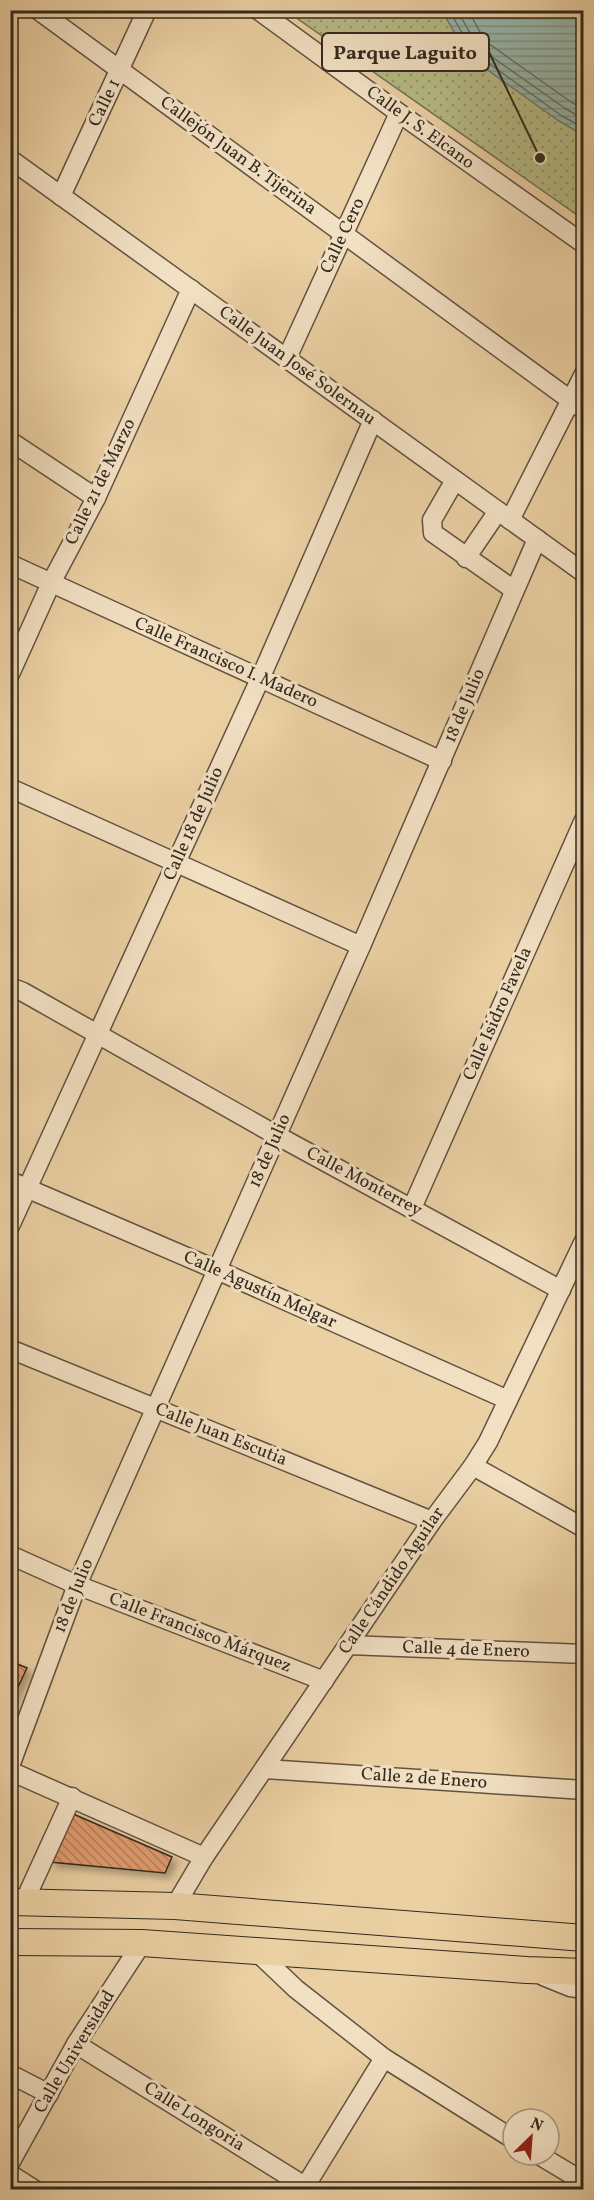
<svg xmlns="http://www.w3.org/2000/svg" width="594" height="2200" viewBox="0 0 594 2200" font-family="Vollkorn,serif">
  <defs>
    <pattern id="park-dots" width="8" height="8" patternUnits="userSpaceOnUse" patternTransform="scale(1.5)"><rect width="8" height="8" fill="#b6bb86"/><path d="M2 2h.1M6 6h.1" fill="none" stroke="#95986d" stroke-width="1.8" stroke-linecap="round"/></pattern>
    <pattern id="water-rules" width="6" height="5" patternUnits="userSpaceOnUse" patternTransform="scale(1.5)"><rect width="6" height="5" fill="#98b6aa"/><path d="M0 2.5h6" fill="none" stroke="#7d948a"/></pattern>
    <pattern id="building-back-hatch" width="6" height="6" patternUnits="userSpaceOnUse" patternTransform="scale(1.5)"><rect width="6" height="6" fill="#e19b6e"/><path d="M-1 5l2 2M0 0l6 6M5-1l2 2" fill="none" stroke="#b77e5a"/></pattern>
    <filter id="shadow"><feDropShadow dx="5" dy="5" stdDeviation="3" flood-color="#0004"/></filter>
  </defs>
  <rect width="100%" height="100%" fill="#ebd0a3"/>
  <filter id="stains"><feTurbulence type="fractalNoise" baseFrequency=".00333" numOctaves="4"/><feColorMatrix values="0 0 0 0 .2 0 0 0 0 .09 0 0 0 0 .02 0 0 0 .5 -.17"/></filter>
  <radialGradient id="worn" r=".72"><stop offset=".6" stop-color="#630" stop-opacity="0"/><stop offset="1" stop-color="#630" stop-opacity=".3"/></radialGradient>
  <polygon fill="url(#park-dots)" stroke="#747252" stroke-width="1.5" points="303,10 583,11 583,219 298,19"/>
  <polygon fill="url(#water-rules)" stroke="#6f7e72" stroke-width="1.5" points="442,11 583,11 583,135 559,121 468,56"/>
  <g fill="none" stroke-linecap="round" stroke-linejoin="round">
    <g stroke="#657064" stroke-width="1.5">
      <polyline points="449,10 473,52 562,116 584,128"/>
      <polyline points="457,10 478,47 566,109 584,119"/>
      <polyline points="468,10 485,41 571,102 584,109"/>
    </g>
  </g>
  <g fill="url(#building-back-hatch)" stroke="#32291f" stroke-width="1.5" filter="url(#shadow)">
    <polygon points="10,1661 27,1668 10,1704"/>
    <polygon points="71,1813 172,1857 165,1873 50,1862"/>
  </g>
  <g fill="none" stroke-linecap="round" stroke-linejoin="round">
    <defs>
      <g id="minor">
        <polyline points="38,10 584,410"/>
        <polyline points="258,10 399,113 584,244"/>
        <polyline points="10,159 584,573"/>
        <polyline points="61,196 147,10"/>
        <polyline points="287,358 399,113"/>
        <polyline points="10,441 96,498"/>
        <polyline points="455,480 432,520 433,533 514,590"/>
        <polyline points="510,520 584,374"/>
        <polyline points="466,558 498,511"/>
        <polyline points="10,564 442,761"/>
        <polyline points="10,674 51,583 96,498 191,289"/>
        <polyline points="10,788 361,946"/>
        <polyline points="10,987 23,992 276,1135 561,1290"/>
        <polyline points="10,1181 217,1270 508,1400"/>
        <polyline points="412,1208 584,820"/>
        <polyline points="10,1226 260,679 373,420"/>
        <polyline points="10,1349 432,1521"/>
        <polyline points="473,1466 584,1528"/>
        <polyline points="10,1555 77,1585 324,1681"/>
        <polyline points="348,1645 584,1654"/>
        <polyline points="10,1766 77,1585 361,946 537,539"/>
        <polyline points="265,1769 584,1790"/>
        <polyline points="10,1771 204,1857"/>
        <polyline points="24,1902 72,1797"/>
        <polyline points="175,1906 204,1857 432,1521 473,1466 488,1442 584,1241"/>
        <polyline points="256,1951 296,1989 384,2058 513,2139"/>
        <polyline points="543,1976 570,1987 584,1989"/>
        <polyline points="76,2044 311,2190"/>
        <polyline points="10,2074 49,2094"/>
        <polyline points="539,2155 584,2182"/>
        <polyline points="10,2163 76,2044 142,1943"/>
        <polyline points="10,2174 35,2190"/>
        <polyline points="303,2190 384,2058"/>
      </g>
      <g id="highway">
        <polyline points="10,1902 175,1906 584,1938"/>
        <polyline points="10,1942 142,1943 527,1970 584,1972"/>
      </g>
    </defs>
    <use href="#minor" stroke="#605340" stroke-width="21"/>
    <use href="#highway" stroke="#32291f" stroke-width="28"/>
    <use href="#minor" stroke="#f2e0c3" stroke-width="18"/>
    <use href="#highway" stroke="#ebd0a3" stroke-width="26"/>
  </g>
  <g text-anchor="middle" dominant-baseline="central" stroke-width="6" stroke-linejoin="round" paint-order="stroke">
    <g font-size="18" fill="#32291f" stroke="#f2e0c3">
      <text transform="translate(105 103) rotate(-64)">Calle 1</text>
      <text transform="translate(420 128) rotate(36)">Calle J. S. Elcano</text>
      <text transform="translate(238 156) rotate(36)">Callejón Juan B. Tijerina</text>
      <text transform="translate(343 236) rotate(-65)">Calle Cero</text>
      <text transform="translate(297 366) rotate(36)">Calle Juan José Solernau</text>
      <text transform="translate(101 482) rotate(-64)">Calle 21 de Marzo</text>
      <text transform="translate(226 663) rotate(24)">Calle Francisco I. Madero</text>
      <text transform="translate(465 706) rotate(-67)">18 de Julio</text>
      <text transform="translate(194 824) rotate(-66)">Calle 18 de Julio</text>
      <text transform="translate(498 1014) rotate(-66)">Calle Isidro Favela</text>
      <text transform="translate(270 1151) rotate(-66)">18 de Julio</text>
      <text transform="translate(364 1182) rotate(28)">Calle Monterrey</text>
      <text transform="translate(260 1290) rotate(24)">Calle Agustín Melgar</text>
      <text transform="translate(221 1435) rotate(22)">Calle Juan Escutia</text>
      <text transform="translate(392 1581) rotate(-56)">Calle Cándido Aguilar</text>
      <text transform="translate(74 1596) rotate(-68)">18 de Julio</text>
      <text transform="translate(200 1633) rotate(21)">Calle Francisco Márquez</text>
      <text transform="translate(466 1650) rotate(2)">Calle 4 de Enero</text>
      <text transform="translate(424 1779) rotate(4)">Calle 2 de Enero</text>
      <text transform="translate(75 2052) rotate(-59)">Calle Universidad</text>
      <text transform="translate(194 2117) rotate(32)">Calle Longoria</text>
    </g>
  </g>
  <path fill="none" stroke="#32291f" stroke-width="2" d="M540 158L489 52"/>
  <circle fill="#32291f" stroke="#f2e0c3" stroke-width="2" cx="540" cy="158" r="6"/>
  <rect fill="#f2e0c3" stroke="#32291f" stroke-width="2" x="322" y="33" width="167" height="38" rx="6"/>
  <g font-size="20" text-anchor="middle" font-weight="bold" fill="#32291f">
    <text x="405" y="59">Parque Laguito</text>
  </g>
  <rect width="594" height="2200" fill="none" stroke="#ebd0a3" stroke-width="36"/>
  <rect x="12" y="12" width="570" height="2176" fill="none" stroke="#32291f" stroke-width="3"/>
  <rect x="18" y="18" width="558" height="2164" fill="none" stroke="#32291f" stroke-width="1.5"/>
  <g transform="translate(531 2137) rotate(25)"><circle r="28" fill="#f2e0c3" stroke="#a59781" stroke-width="1.5"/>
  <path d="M0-4.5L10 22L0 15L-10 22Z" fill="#8f2418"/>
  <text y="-9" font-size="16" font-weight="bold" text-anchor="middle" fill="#32291f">N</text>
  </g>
  <rect width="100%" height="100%" filter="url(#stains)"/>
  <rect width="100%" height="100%" fill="url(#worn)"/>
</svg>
